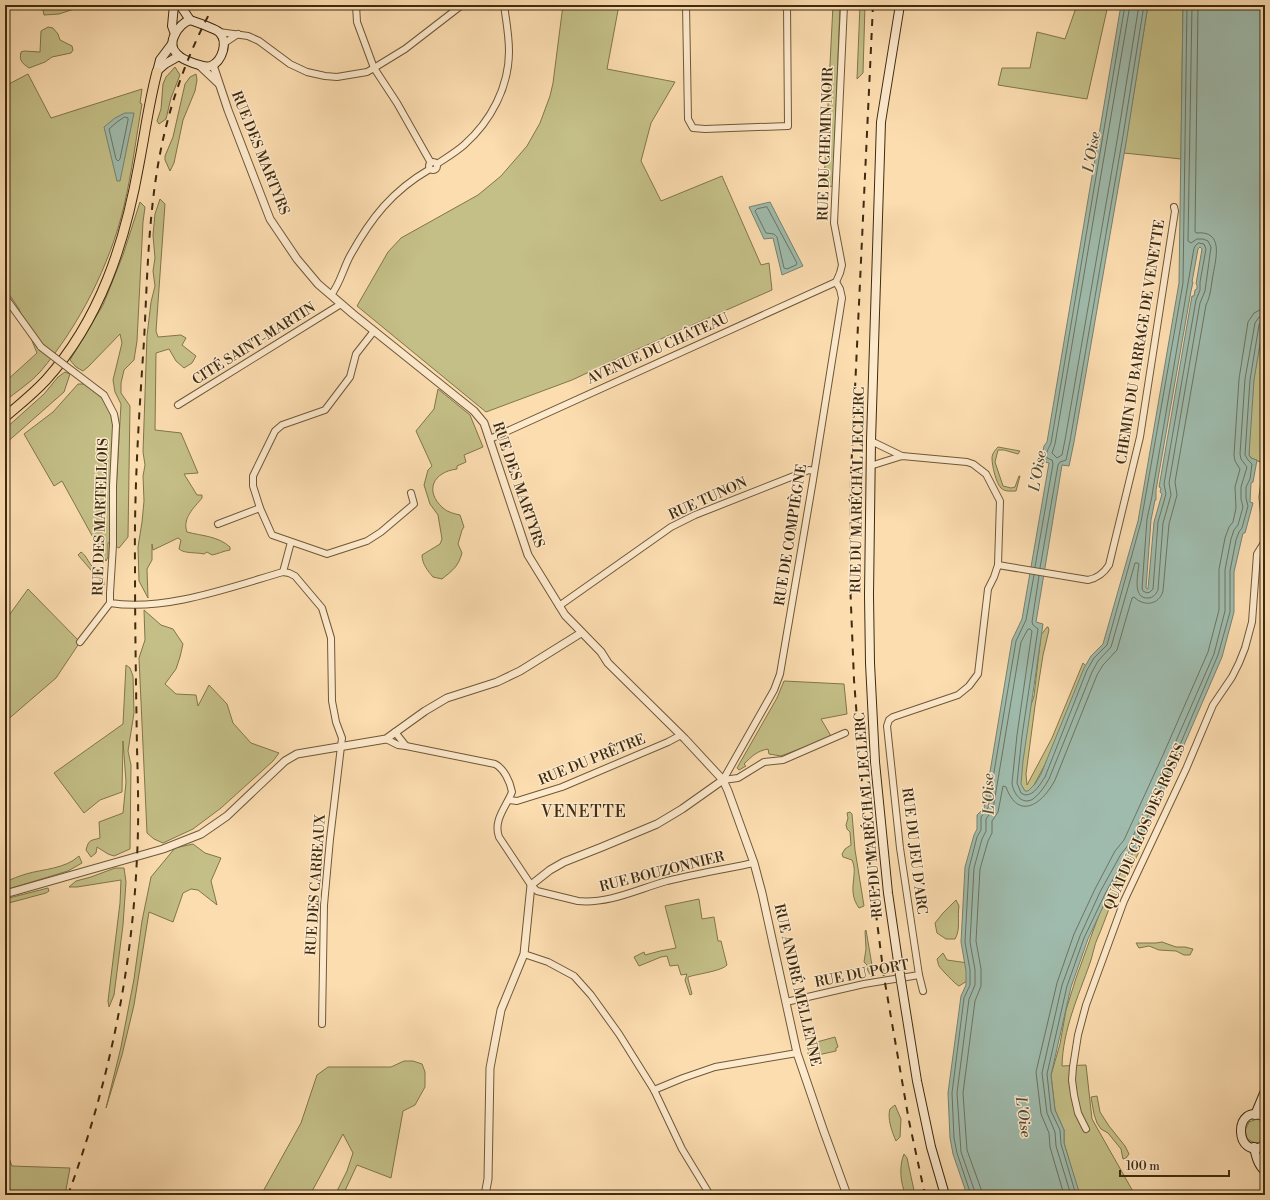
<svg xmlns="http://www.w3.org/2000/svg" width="1270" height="1200" viewBox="0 0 1270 1200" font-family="'Libre Bodoni',serif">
  <rect width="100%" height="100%" fill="#fcddb0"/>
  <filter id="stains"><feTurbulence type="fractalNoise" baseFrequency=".005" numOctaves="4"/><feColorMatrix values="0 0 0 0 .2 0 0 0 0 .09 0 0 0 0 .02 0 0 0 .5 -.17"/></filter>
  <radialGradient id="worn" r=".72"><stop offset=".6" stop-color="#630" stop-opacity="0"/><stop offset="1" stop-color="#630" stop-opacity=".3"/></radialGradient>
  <g fill="#c4bf87" stroke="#81754c">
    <polygon points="42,5 87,5 85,8 77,8 59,14 44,15"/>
    <polygon points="563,5 619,5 607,69 675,82 651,123 641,161 661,201 722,176 761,265 769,263 772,290 638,349 572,380 486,412 357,306 388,252 401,238 478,195 501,176 527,146 540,123 550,96 553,83"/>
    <polygon points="833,5 840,5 833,186 828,187 824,183"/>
    <polygon points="860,5 865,5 863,73 857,79"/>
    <polygon points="1077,5 1108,5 1087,99 998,85 1002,68 1030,68 1037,32 1065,39"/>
    <polygon points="1148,5 1183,5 1181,159 1124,153"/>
    <path d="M 48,27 L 53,28 L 58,34 L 60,40 L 72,46 L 73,50 L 71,53 L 52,57 L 45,62 L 29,68 C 22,63 19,61 21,52 L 24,51 L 40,52 L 41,31 Z"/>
    <polygon points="175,67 180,75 171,98 166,119 159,124 157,121 161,109 163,84 166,77"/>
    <path d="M 28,74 L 51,118 L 142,89 L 140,103 L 142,104 C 136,138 132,172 124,206 C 110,265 79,326 40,372 C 30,383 16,392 5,401 L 5,382 L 37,353 L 19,309 L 5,288 L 5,86 Z"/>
    <polygon points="196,74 197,80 195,91 183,120 174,163 170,171 165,160 165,156 173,137 185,84 190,77"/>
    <path d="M 160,199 L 165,204 L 156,331 L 158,337 L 181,335 L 186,338 L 182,345 L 196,356 L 192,363 L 184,368 L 176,361 L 169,349 L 156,353 L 155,430 L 181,433 L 198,473 L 184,474 L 197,495 L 202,495 L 202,498 C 194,508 182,518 187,532 C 202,536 218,536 230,547 L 230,550 C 223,551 218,554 212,555 L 207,552 L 204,554 C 196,552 185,554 179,549 L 181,540 L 178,538 L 153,550 L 152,544 L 152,560 L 147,569 L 148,598 L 139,581 L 138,547 L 142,522 L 144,501 L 143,476 L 145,465 L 143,452 L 147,336 L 151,302 L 155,286 L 153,271 L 155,258 L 153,235 L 155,214 Z"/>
    <polygon points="140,202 145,207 143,222 137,341 134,360 124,370 121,383 121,393 130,406 128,537 119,548 113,545 121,404 115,392 113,380 122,343 120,334 88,367 83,371 76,367 70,360 103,305 123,255"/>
    <polygon points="1265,314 1265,432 1260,462 1251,458 1249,455 1249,406"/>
    <polygon points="65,372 70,374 64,392 5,444 5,429 44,394 58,377"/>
    <polygon points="78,384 85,384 102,398 112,415 115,451 110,542 108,543 108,557 106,561 62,481 54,486 24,434 53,412"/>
    <path d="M 438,389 L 470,415 L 483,447 L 464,455 L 466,462 L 457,466 L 457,469 C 433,472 424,491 443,508 C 447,512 455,514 460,515 L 464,527 L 462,530 L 458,544 L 462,553 C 458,567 453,570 442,579 L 433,577 C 428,571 422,564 422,555 L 440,544 L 442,539 L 438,515 L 430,504 L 424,485 L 428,470 L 432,466 L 416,431 L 434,409 Z"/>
    <path d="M 998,447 L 1020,451 L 1018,454 L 1004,450 L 998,450 L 995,462 L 1003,486 L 1011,488 L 1015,487 L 1019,476 L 1020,476 L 1016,491 C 1011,491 1005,492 1001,488 C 996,483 992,466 992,458 C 992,454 995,450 998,447 Z"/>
    <path d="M 81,552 C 89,557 90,572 102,569 L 103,572 L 104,585 L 78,555 Z"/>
    <polygon points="28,589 80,642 56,678 5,722 5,621"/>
    <polygon points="144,610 161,625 173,629 183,644 180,657 176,669 165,684 176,694 196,695 198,706 209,685 227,704 233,723 251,743 279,753 273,761 221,808 193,829 163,843 154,839 147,833 139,658 145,640"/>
    <polygon points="1047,627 1048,627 1049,630 1043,655 1035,706 1026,774 1027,785 1052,738 1083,663 1087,667 1055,746 1033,787 1030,791 1026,793 1019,783 1030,708 1034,696 1041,635"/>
    <path d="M 126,665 L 130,668 L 133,676 L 134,713 L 128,751 L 131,765 L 130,849 L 114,856 L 108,854 L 97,847 L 96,853 L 91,857 L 86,850 C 89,839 90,841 100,838 L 99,822 L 123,813 L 126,782 L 123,741 L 122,792 L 100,800 L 84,813 L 54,773 L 123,724 Z"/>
    <path d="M 784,681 L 844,684 L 847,714 L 821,719 L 831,736 L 835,734 L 836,735 L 781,756 L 769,754 L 768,749 C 757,751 752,756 744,764 L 746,766 L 739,770 L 737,768 L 777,698 Z"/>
    <path d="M 850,812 L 852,814 L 855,850 L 864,906 L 859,908 C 846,890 859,875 852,860 L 843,857 L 842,854 L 845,849 L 851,845 L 850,832 L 847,829 L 846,825 L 848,818 L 847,813 Z"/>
    <polygon points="193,844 205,853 221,858 211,881 217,905 198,890 191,889 183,893 173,922 149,912 134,1005 122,1055 106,1108 121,1047 134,979 142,921 151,877 175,848"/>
    <path d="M 1134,850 L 1139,852 C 1130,871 1118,890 1109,909 C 1105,919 1102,928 1098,937 C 1094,945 1093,955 1090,963 C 1078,997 1063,1029 1062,1066 L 1086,1065 L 1092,1119 L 1135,1195 L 1079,1195 L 1064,1143 L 1064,1130 L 1055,1110 L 1051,1075 L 1060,1044 L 1066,1010 L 1076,978 L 1101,909 L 1122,870 L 1129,862 Z"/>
    <path d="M 79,856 L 82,863 L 68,871 L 5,890 L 5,882 C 12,879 19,876 26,874 C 43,869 65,869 79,856 Z"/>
    <polygon points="115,868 124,868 126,882 123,925 114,995 109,1007 108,1001 120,903 121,880 77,887 69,887 76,881 91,877"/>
    <polygon points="48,888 49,891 46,893 5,904 5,899"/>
    <path d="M 699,899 L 702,919 L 714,917 L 718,941 L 721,941 L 727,965 C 722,971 697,974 688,977 L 688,979 L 692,994 L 690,995 L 685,980 L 687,974 L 681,975 L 678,965 L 670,966 L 667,956 L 661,957 L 639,966 L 634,957 L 644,952 L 645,955 L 660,951 L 676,948 L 665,906 Z"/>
    <path d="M 956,900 L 959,906 C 957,917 961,929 955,939 L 946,939 L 937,933 L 935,923 L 943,913 Z"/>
    <path d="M 866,930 L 874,977 C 869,975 867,970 867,965 L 864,962 L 866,949 L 865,931 Z"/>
    <polygon points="1162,942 1176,947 1185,947 1193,949 1190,955 1184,955 1176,951 1159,950 1149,946 1139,948 1136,943 1156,943"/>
    <path d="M 943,953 L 947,960 L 968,963 L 967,981 L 959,986 C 956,985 940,968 939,966 C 938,964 938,962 937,959 Z"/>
    <polygon points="835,1037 838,1047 836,1048 836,1051 809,1057 806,1045"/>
    <polygon points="404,1061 413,1061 422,1064 425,1072 425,1087 415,1105 403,1111 391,1178 357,1165 343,1195 335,1195 347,1171 353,1153 343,1134 310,1195 261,1195 301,1123 317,1075 328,1067 391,1067"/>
    <polygon points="1097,1096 1100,1112 1109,1126 1125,1146 1129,1154 1126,1158 1123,1159 1121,1149 1108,1133 1101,1129 1097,1123 1094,1114 1091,1097"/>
    <path d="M 895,1105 L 901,1119 L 900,1137 L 896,1141 C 892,1132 887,1118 890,1109 Z"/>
    <path d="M 1257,1119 L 1265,1122 L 1265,1139 C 1259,1145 1252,1143 1247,1138 L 1245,1130 L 1249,1122 Z"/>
    <polygon points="5,1148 12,1166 70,1168 65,1195 7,1195 5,1188"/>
    <path d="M 904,1154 L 907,1158 L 915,1195 L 906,1195 C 900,1183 899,1166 904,1154 Z"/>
  </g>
  <g fill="#9fbbad" stroke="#78816e" fill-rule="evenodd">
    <path d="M 1121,5 L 1148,5 L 1127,137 L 1074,442 L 1069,466 L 1062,465 L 1036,622 L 1043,624 L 1023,761 L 1021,784 L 1025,791 L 1028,791 L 1035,784 L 1041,774 L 1084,668 L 1091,656 L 1103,644 L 1138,521 L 1179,283 L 1183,5 L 1265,5 L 1265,314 L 1254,380 L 1249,455 L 1251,458 L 1257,460 L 1253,482 L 1251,483 L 1250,502 L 1253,503 L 1245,533 L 1243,533 L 1234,572 L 1234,612 L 1222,657 L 1177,761 L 1137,848 L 1128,859 L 1108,896 L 1088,939 L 1071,987 L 1051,1075 L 1055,1110 L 1064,1130 L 1064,1143 L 1080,1195 L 967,1195 L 953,1154 L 950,1138 L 948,1093 L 961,996 L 966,985 L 966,971 L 961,942 L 965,867 L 974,835 L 977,829 L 977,815 L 984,808 L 1012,640 L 1022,619 L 1049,463 L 1041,461 L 1044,446 L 1047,442 ZM 1200,247 L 1202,249 L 1196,284 L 1197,285 L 1197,289 L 1195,290 L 1194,296 L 1192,296 L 1159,487 L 1161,488 L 1160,492 L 1162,494 L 1154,522 L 1148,589 L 1146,588 L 1151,520 L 1155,500 L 1156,500 L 1156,490 L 1191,291 L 1193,282 L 1192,282 L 1198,249 Z"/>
    <polygon points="125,113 134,113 120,181 117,181 104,127 115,118"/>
    <polygon points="770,202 803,266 782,275 773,238 764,239 749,207"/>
  </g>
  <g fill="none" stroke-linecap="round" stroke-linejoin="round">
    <g stroke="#6e735e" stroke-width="1">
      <polyline points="1130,5 1055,444 1052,453 1057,458 1062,455 1065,440 1118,135 1139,5"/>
      <polygon points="125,117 128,118 128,120 120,159 118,161 116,159 109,129 117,122"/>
      <polygon points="767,207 797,263 796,265 787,269 784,268 777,237 774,234 766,233 755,211 757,209"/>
      <polygon points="1199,243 1204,244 1206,249 1200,282 1200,290 1196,300 1164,484 1166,494 1158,522 1153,589 1150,592 1147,593 1143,591 1142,588 1147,519 1152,496 1153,489 1194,248 1196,245"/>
      <path d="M 1035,567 L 1053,464 L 1052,460 L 1047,458 C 1045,453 1049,448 1051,443 L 1125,5"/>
      <polyline points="1040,568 1058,465 1060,462 1066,460 1070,441 1123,136 1144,5"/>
      <path d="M 1039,576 L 1032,622 L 1033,625 L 1038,629 L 1022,736 L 1017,783 L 1021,793 L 1025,795 C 1035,795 1040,784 1045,777 L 1087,670 L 1094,658 L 1107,645 L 1141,522 L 1183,283 L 1187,5"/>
      <polyline points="971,1195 957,1153 954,1138 952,1093 964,998 970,985 970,970 965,942 969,868 977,837 981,830 981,817 988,808 1016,641 1026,620 1034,575"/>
      <path d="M 976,1195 L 961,1152 L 957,1093 L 969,999 L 975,985 L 975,970 L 970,942 L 974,868 L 982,839 L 986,831 L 986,819 L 993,809 L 1021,642 L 1028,629 L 1030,629 L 1032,631 L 1017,735 L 1012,783 C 1013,793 1022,806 1033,799 C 1040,794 1045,786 1049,779 L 1092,672 L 1098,661 L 1111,647 L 1135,563 L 1138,563 L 1139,564 C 1138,574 1132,599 1148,598 C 1153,598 1156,594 1158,590 L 1163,523 L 1171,495 L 1169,483 L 1200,303 L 1205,291 L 1211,247 L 1208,241 L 1203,239 L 1197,239 L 1191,243 L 1188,241 L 1192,5"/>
      <path d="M 982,1195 L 981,1189 L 967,1150 L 963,1093 L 975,1001 L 981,986 L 981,969 L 976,941 L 980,869 L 988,841 L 992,833 L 992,821 L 998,812 L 1003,786 L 1006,787 C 1019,822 1043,803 1055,780 L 1097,675 L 1103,665 L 1117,650 L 1132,598 L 1134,597 C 1144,607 1159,605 1163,591 L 1169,524 L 1177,495 L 1175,482 L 1206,305 C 1211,295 1211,286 1213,275 C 1216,258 1224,230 1196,233 L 1195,231 L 1198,5"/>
      <polyline points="1064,1195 1050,1147 1049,1133 1041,1114 1036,1072 1057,983 1074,934 1095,889 1115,851 1124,840 1163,755 1208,652 1219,610 1219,569 1225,538 1229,527 1233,522 1236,508 1235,487 1240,469 1235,461 1234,455 1239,379 1248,322 1254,313 1260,310 1265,310"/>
      <polyline points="1071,1195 1056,1146 1055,1132 1047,1113 1042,1073 1062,985 1080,936 1100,892 1121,854 1130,843 1169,757 1214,654 1225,611 1225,570 1231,539 1234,530 1238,525 1243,507 1241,499 1241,487 1247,467 1241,459 1240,454 1245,379 1255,323 1259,317 1265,316"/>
      <polyline points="1076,1195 1061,1144 1060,1130 1051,1111 1047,1074 1067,986 1084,938 1105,894 1125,857 1134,846 1174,759 1218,655 1230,612 1230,571 1236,540 1239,532 1242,528 1248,506 1246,498 1246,487 1250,479 1252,464 1248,460 1245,455 1250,380 1259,325 1261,322 1265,321"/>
    </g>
    <defs>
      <g id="minor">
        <polyline points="356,5 357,22 374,68 397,103 431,163"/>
        <polyline points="686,5 688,119 693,128 705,129 788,126 787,5"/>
        <polyline points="219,32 248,36 259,41 290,64 307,72 325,76 337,77 367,72 374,68 405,49 462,5"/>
        <polyline points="223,44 238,34"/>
        <circle cx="433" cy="166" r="4"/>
        <path d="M 437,164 C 446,158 456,152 464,145 C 491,121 509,87 509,51 C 509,35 506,20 504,5"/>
        <polyline points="836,282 840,273 842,265 834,223 844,5"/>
        <path d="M 331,295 C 340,284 343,269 350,256 C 371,218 392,191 430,169"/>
        <polyline points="5,297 41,347"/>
        <polyline points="374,331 356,354 350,377 325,410 282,425 275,431 253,476 253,486 260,508 272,535 327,554 367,541 381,532 414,504 411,493"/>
        <path d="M 71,370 L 104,395 L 114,414 L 116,425 L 113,486 L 113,545 L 110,593 L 110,603 C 164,612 231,587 283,572 L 289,573 L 295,576 L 322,608 L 331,638 L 332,701 L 336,722 L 342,738 L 330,839 L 324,905 L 322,1024"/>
        <polyline points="178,405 341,304"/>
        <polyline points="490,439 836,282"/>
        <polyline points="871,441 902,456"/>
        <polyline points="870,466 902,456 967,462 973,464 986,474 1000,501 998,565 994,577 988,589 978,674 969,686 958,695 893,717 889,720 887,726 900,848 919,975 923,991"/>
        <polyline points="218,524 260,508"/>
        <path d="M 998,565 L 1088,580 C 1098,578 1104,573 1109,565 L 1140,437 L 1175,211 L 1174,207"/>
        <polyline points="283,572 291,542"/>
        <polyline points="559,606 671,527 695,515 809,470 814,471"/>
        <polyline points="80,642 110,603"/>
        <polyline points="386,739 398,745 406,746 395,732"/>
        <path d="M 406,746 L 495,764 C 504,769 510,781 512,792 C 506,807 493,820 499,837 L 531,885 L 537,891 L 578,901 C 609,904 638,889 667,881 C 696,874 725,869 754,863"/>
        <polyline points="723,780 774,690 780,674 813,480 842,298 840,289 836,282"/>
        <polyline points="723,780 738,778 764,762 783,760 845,733"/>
        <polyline points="509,800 517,801 562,787 668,742 681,735"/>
        <polyline points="524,954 548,962 574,976 591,995 619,1034 654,1090 682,1149 710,1195"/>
        <polyline points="786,1002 864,984 919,975"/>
        <polyline points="654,1090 683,1078 715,1067 797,1053"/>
        <polyline points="1086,1129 1078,1113 1074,1095 1072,1080 1073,1067 1078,1035 1086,1005 1124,901 1186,769 1213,705 1232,677 1239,663 1245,648 1252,622 1257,554 1265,541"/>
      </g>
      <g id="tertiary">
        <polyline points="213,65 228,110 270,219 297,259 318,284 353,314 474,411 484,423 528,555 565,615 601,652 608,663 685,739 723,780 728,791 754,863 762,893 797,1053 823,1129 847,1195"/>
        <polyline points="200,66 218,83"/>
        <polyline points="1265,481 1263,497 1265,520"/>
        <polyline points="5,894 163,849 201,834 227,816 285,761 297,754 386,739 425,711 447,698 497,682 520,671 581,633"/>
        <polyline points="485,1195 488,1179 490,1068 501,1010 524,954 531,885 550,870 564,862 602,847 657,824 682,809 723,780"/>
      </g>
      <g id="secondary">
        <polyline points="174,5 172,26 175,34"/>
        <polyline points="180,5 190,20"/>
        <polyline points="900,5 881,122 871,441 869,595 870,663 875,762 888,893 900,975"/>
        <path d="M 190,20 C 196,22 215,29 219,32 C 229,42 222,61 211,66 C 203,68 182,60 177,54 C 165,43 179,24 190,20 Z"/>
        <polyline points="157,71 165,64 179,56"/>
        <polyline points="157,72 160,60 172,44"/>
        <polyline points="901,981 917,1081 931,1147 945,1195"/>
        <polyline points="1255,1115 1265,1091"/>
        <path d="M 1265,1117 C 1232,1100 1234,1163 1265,1145"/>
        <path d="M 1254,1147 C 1256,1157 1258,1165 1265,1171"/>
      </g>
      <path id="primary" d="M 5,417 C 19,405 33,394 46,380 C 100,320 125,243 139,164 C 145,133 149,102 157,72"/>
    </defs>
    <use href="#minor" stroke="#6e5838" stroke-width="8"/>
    <use href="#tertiary" stroke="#6e5838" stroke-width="9"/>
    <use href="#secondary" stroke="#3e2b10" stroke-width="10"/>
    <use href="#primary" stroke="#3e2b10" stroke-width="11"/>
    <use href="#minor" stroke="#fde9cc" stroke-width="6"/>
    <use href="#tertiary" stroke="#fde9cc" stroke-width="7"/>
    <use href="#secondary" stroke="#fde9cc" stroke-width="8"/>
    <use href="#primary" stroke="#fcddb0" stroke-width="9"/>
    <g stroke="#3e2b10" stroke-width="2" stroke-dasharray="7 7" stroke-linecap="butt">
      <polyline points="873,5 851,474 850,581 854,680 866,835 884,977 909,1121 925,1195"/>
      <path d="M 68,1195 C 108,1086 132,973 137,857 C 139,821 138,784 137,748 C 136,687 135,626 135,565 C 134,490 139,415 144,341 C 147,284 148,227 157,171 C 166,113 186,56 214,5"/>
    </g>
    <defs>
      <polyline id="minor-bridge" points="41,347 71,370"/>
      <polyline id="secondary-bridge" points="900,975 901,981"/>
    </defs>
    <use href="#minor-bridge" stroke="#6e5838" stroke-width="8" stroke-linecap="butt"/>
    <use href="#secondary-bridge" stroke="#3e2b10" stroke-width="10" stroke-linecap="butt"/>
    <use href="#minor-bridge" stroke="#fde9cc" stroke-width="6"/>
    <use href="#secondary-bridge" stroke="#fde9cc" stroke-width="8"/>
  </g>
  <g text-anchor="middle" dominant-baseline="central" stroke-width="3" stroke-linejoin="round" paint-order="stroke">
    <g font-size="14" fill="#3e2b10" stroke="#fde9cc">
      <text transform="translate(826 144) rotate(-88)">RUE DU CHEMIN NOIR</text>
      <text transform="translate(260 153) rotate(68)">RUE DES MARTYRS</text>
      <text transform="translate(1141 342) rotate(-81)">CHEMIN DU BARRAGE DE VENETTE</text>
      <text transform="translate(254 344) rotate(-32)">CITÉ SAINT-MARTIN</text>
      <text transform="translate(658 349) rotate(-24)">AVENUE DU CHÂTEAU</text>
      <text transform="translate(518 485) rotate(71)">RUE DES MARTYRS</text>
      <text transform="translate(858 490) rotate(-89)">RUE DU MARÉCHAL LECLERC</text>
      <text transform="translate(708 499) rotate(-24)">RUE TUNON</text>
      <text transform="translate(101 517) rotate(-88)">RUE DES MARTELLOIS</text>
      <text transform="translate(791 535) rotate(-81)">RUE DE COMPIÈGNE</text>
      <text transform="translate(592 760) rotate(-22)">RUE DU PRÊTRE</text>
      <text transform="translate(869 815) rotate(-95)">RUE DU MARÉCHAL LECLERC</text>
      <text transform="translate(1145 827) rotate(-66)">QUAI DU CLOS DES ROSES</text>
      <text transform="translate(914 851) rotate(83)">RUE DU JEU D'ARC</text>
      <text transform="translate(662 872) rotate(-14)">RUE BOUZONNIER</text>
      <text transform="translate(316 885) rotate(-86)">RUE DES CARREAUX</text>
      <text transform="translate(862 974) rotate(-11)">RUE DU PORT</text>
      <text transform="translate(797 985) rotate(77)">RUE ANDRÉ MELLENNE</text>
    </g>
    <g font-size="15" font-style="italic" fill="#564f37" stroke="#fde9cc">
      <text transform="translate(1092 152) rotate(-80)">L'Oise</text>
      <text transform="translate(1038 471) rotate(-80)">L'Oise</text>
      <text transform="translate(989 794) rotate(-91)">L'Oise</text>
      <text transform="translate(1023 1117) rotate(82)">L'Oise</text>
    </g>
    <g font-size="16" letter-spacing="1" fill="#3e2b10" stroke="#fde9cc">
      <text x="584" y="812">VENETTE</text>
    </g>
  </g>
  <rect width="1270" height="1200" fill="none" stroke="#fcddb0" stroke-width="20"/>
  <rect x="6" y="6" width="1258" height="1188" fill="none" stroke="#3e2b10" stroke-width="2"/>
  <rect x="10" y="10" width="1250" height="1180" fill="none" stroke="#3e2b10"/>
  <path d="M1120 1170v6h109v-6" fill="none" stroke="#3e2b10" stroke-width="2"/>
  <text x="1126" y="1170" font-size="12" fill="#3e2b10" stroke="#fde9cc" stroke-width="3" paint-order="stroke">100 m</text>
  <rect width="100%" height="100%" filter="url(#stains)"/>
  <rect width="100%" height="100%" fill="url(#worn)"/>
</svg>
